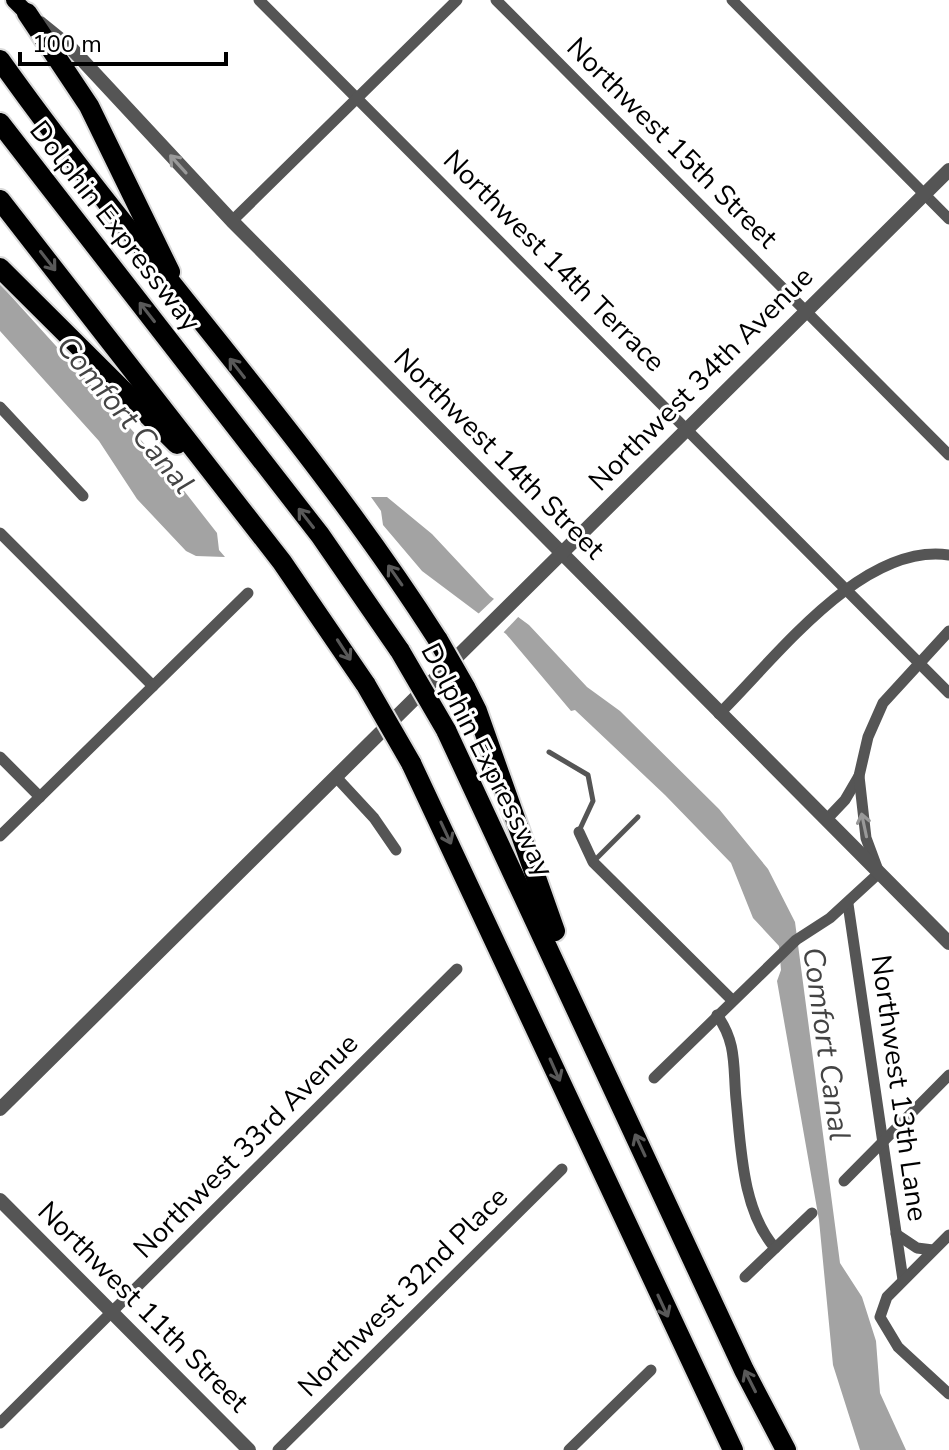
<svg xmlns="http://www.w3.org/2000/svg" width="949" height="1450" viewBox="0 0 949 1450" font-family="'Nunito Sans',sans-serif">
  <rect width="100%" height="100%" fill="#fff"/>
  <g fill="#a3a3a3">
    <polygon points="0,284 167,469 217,533 219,550 225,557 196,556 186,551 137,499 99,441 0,331"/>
    <polygon points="371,497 387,497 432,534 490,596 529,625 587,687 620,711 719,809 768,869 795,922 840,1263 862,1297 876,1341 880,1393 906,1450 860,1450 833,1365 819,1220 777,981 781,970 779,946 753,918 731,863 665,795 575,710 571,711 506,634 422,571 383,525 381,511"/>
  </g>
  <polygon fill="#fff" points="496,597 520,615 502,634 476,616"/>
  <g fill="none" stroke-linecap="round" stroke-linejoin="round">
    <defs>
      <polyline id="primary" points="14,0 27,13"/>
      <g id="motorway">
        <polyline points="27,13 89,106 170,272"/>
        <path d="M 0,60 C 140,257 308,436 438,640"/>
        <polyline points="0,123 320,535 400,651"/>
        <polyline points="0,200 282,562 366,685"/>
        <polyline points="0,268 177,444"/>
        <polyline points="465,687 477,711 555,931"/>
        <polyline points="446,730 744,1370 786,1450"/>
        <polyline points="411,763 733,1450"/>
      </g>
    </defs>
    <use href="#primary" stroke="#dbdbdb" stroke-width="20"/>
    <use href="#motorway" stroke="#dbdbdb" stroke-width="24"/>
    <g stroke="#555" stroke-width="5">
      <polyline points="549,752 588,775 593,801 579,831"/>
      <polyline points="594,861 638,817"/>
    </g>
    <g stroke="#555" stroke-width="11">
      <polyline points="259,0 949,693"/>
      <polyline points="496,0 949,455"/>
      <polyline points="732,0 949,219"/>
      <polyline points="232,221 457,0"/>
      <polyline points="0,407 83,496"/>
      <polyline points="0,533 153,686"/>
      <path d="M 719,714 C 776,658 862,542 949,555"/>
      <polyline points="0,757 40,797"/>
      <polyline points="336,777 374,818 396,850"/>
      <polyline points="826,820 845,800 859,776 868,737 883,703 949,631"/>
      <polyline points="579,832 593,862 732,1000"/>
      <polyline points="0,836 248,593"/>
      <polyline points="848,904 903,1280"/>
      <path d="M 717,1015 C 737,1043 733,1066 736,1099 C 741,1148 742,1210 775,1248"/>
      <polyline points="654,1078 796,940 830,918 879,873 866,838 859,776"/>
      <polyline points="844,1181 949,1075"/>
      <polyline points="896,1234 917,1248 933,1250"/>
      <polyline points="949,1235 887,1297 880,1317 898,1347 949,1394"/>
      <polyline points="745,1277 812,1213"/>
      <polyline points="0,1423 457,969"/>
      <polyline points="278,1450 562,1169"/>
      <polyline points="569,1450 651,1370"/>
    </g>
    <g stroke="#555" stroke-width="14">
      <polyline points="40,23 72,49 232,221 949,943"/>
      <polyline points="0,1109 949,170"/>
      <polyline points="0,1200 249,1450"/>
    </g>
    <use href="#primary" stroke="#000" stroke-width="16"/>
    <use href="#motorway" stroke="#000" stroke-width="20"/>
    <defs>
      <g id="motorway-bridge">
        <polyline points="438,640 465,687"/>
        <polyline points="400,651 446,730"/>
        <polyline points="366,685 411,763"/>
      </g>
    </defs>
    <use href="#motorway-bridge" stroke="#dbdbdb" stroke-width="24" stroke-linecap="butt"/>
    <use href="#motorway-bridge" stroke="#000" stroke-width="20"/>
  </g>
  <defs><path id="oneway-shaft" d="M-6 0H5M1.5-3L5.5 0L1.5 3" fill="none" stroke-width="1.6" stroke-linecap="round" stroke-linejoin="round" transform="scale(2)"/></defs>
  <g stroke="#999">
    <use href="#oneway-shaft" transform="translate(178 164) rotate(-132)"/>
    <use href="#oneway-shaft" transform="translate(864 825) rotate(-102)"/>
  </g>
  <g stroke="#595959">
    <use href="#oneway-shaft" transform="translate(48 261) rotate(52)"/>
    <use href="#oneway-shaft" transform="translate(147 312) rotate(-128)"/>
    <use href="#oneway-shaft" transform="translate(237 368) rotate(-128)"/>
    <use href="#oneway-shaft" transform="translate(306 518) rotate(-128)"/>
    <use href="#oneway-shaft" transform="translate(395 575) rotate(-125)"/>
    <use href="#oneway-shaft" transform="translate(344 650) rotate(57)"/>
    <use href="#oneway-shaft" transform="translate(446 833) rotate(65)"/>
    <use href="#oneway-shaft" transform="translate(555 1070) rotate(66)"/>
    <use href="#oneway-shaft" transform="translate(640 1145) rotate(-115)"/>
    <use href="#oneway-shaft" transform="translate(663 1306) rotate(65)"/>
    <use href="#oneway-shaft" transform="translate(750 1381) rotate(-117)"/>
  </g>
  <g text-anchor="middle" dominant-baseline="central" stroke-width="6" stroke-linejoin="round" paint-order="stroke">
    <g font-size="28" fill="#000" stroke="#fff">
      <text transform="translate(672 143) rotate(45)">Northwest 15th Street</text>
      <text transform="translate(115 226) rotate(52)">Dolphin Expressway</text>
      <text transform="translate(554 261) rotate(45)">Northwest 14th Terrace</text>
      <text transform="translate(701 379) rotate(-45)">Northwest 34th Avenue</text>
      <text transform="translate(499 454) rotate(45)">Northwest 14th Street</text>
      <text transform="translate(487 760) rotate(63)">Dolphin Expressway</text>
      <text transform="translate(899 1088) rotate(82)">Northwest 13th Lane</text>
      <text transform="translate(246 1146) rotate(-45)">Northwest 33rd Avenue</text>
      <text transform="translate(403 1292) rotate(-45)">Northwest 32nd Place</text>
      <text transform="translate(143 1307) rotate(45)">Northwest 11th Street</text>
    </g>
    <g font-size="30" font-style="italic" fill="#444" stroke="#fff">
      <text transform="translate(125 415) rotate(50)">Comfort Canal</text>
      <text transform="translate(826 1044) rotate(82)">Comfort Canal</text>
    </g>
  </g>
  <path d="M20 52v12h206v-12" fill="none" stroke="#000000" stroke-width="4"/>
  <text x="32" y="52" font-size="24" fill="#000000" stroke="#ffffff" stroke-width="6" paint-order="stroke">100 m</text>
</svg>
